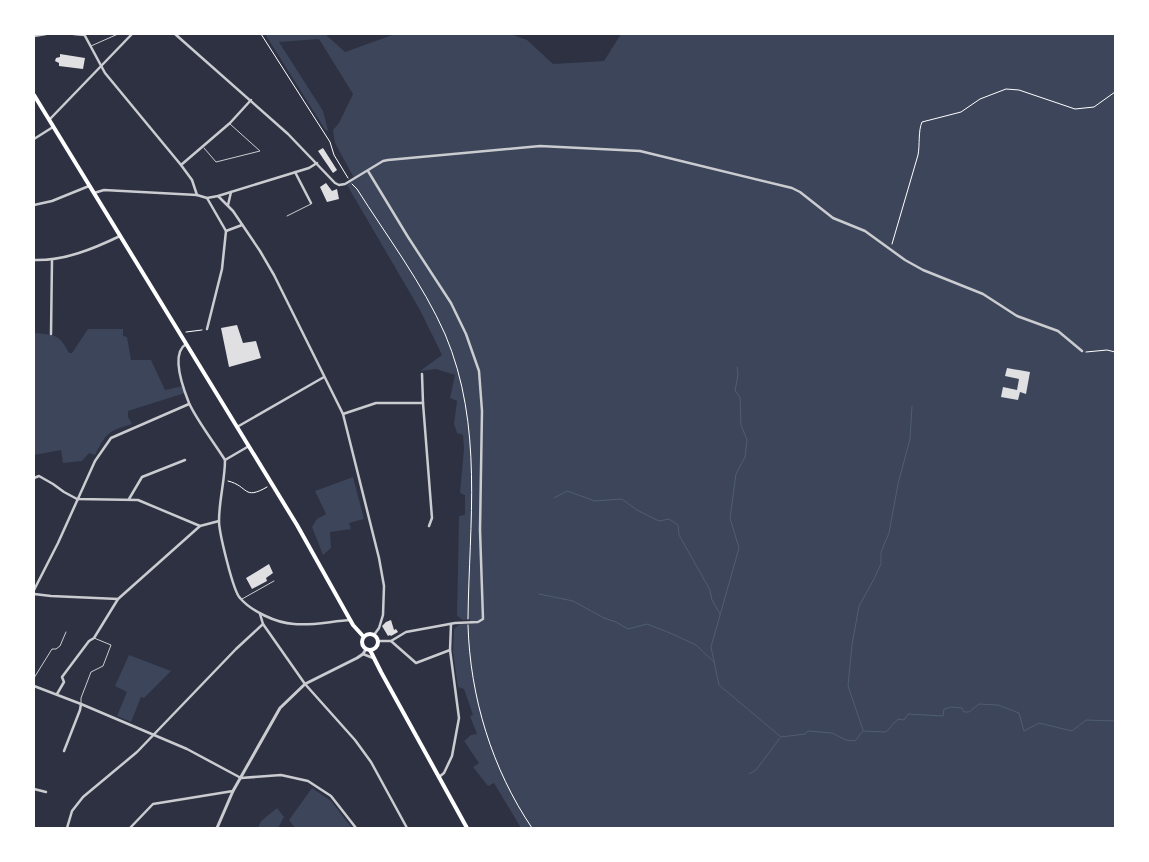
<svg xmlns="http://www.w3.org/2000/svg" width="1149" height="862" viewBox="0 0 1149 862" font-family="'Exo 2',sans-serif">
  <rect width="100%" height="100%" fill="#2d3142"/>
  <g fill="#3c4559">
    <polygon points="265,34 325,34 345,52 395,34 510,34 527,40 553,64 604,61 621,34 1115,34 1115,828 521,828 494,783 488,786 473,767 479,763 464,741 471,735 477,734 470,716 473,715 464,689 458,687 453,652 454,629 460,624 470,624 470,619 463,620 457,616 459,516 465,515 465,495 460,493 464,449 463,435 457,433 454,424 457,401 450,398 455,375 436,369 420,371 442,355 420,310 347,185 354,178 335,143 333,130 339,123 353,94 319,39 279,42 323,111 328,130 326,131"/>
    <path d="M 88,329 L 123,329 L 123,336 L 127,337 L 131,360 L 151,360 L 165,390 L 183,386 L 185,393 L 128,411 L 128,417 L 132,424 C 107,432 107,432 95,455 L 89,453 L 82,461 L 63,463 L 61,450 L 34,455 L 34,333 C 54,335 59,333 69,353 L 72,353 Z"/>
    <polygon points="353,477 364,519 349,523 351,529 330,532 331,548 323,555 312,527 317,519 326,514 315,491"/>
    <polygon points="129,655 171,671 144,698 141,697 131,722 117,716 127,692 115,686"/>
    <polygon points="312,788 331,801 352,828 295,828 289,820"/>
    <polygon points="277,808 284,817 278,828 258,828 261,821"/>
  </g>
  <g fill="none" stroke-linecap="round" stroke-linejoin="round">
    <g stroke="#4f5d75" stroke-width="1">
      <polyline points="737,367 738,375 735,391 740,397 741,425 747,440 745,457 736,474 730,518 739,548 711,647 719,685 781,737 805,734 808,731 832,733 846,740 855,741 863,731 886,732 898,719 904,720 908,714 943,716 944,709 951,707 962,708 964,712 969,712 979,704 998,705 1019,713 1024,731 1039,723 1072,731 1086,720 1115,721"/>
      <polyline points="554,498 567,491 595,501 622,499 637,510 659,521 669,519 678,525 679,535 710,590 712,600 720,614"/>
      <polyline points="539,594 573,601 604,618 616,622 628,629 647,624 670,633 696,645 714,662"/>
      <polyline points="863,730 848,686 852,645 859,606 874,579 881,564 881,552 889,533 898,484 910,439 912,406"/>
      <polyline points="749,774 756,770 780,738"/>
    </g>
  </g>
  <g fill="#e0e0e3">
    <polygon points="60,54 85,58 83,69 59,66 59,63 55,61 56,58 60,57"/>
    <polygon points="323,148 337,170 333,173 318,151"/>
    <polygon points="326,183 332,191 337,189 339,199 327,202 320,187"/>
    <polygon points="237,325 243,343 256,341 261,358 229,367 221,328"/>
    <polygon points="1007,368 1030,372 1026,394 1020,392 1018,400 1001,397 1003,387 1017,390 1019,379 1005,376"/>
    <polygon points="269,564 273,573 266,578 267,581 252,589 246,578"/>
    <polygon points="391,620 394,630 396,629 398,632 391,636 390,635 388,636 382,626 386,622"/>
  </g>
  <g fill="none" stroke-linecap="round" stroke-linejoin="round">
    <g stroke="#fff" stroke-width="1">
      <polyline points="261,34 330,142 334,155 348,178"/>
      <path d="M 352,184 L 357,189 C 386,235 423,284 445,334 C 484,426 469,522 468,619"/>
      <path d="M 892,244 L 918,155 C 920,145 918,131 922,122 L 961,112 L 980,99 L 1006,89 L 1019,90 L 1075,109 L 1094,107 L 1115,92"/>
      <polyline points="186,332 202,330"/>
      <polyline points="1086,352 1107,350 1115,352"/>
      <path d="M 228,481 C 249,486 243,501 267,487"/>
      <path d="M 468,625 C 470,697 492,769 532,828"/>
    </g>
    <g stroke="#caccd0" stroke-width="1">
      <polyline points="91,46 118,34"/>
      <polyline points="204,148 216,162 260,151 230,124"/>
      <polyline points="287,216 311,204"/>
      <polyline points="242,599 274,581"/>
      <polyline points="34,678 52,649 56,649 60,646 66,632"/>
      <polyline points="81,703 81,698 91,672 103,666 111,645 94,638"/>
    </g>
    <g stroke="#caccd0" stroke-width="2.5">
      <polyline points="74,34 85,35"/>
      <polyline points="84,34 105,73 181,165 192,180 197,195"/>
      <polyline points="175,34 288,134 335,183 339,185 345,184 383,161 388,160 540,146 640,151 792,188 800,192 833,218 865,231 905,260 923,270 983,294 1017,316 1058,331 1082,351"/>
      <polyline points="34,36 46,34"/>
      <polyline points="50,119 132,34"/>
      <polyline points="34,139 53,127"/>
      <polyline points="181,165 230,123 251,100"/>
      <polyline points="368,171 408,237 451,303 466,334 479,371 482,411 480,530 483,619 478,622 455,623 406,632 391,641 378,641"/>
      <polyline points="295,172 311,203"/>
      <polyline points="94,193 104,190 197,195 207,198 218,196 309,168 317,163"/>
      <polyline points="218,196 233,211 260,251 274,275 343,414 379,558 384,586 383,615 379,628 374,635"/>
      <polyline points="207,198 226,231 242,225"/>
      <polyline points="34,205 52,201 89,186"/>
      <polyline points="228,205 231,192"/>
      <path d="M 34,260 C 64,261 93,249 120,236"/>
      <polyline points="207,329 222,269 226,231"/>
      <polyline points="51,334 52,260"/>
      <path d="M 186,344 C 170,354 183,388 189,403 C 196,419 215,444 225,460"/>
      <polyline points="422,374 423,403 432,518 429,526"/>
      <polyline points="343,414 376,403 423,403"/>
      <polyline points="237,427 324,377"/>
      <path d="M 249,446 L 225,460 C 225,480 219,500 219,521 C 219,532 233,591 240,598 C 251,611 276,623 294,624 C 312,626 332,621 351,620"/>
      <polyline points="34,478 39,476 53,484 64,492 77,499 138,500 200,526"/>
      <polyline points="129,499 142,477 185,460"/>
      <polyline points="34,590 58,543 95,461 111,438 189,404"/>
      <polyline points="34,594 51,596 118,599 200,526 219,521"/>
      <polyline points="260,614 263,624 305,684 355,740 371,762 407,828"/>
      <polyline points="391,641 416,663 450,650"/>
      <polyline points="363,654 373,658"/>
      <polyline points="34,686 81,704 187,749 241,778 281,775 308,781 331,796 356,828"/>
      <polyline points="57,694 64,682 62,677 89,641 94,638 118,599"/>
      <polyline points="64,751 80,710 81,704"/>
      <polyline points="439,777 444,773 452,756 459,718 450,650 451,624"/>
      <polyline points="34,789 46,792"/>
      <polyline points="67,828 72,811 83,797 137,752 236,649 263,624"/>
      <polyline points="130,828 153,804 233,791"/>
    </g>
    <polyline stroke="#caccd0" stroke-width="3" points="217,828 233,791 280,708 305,684 357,658 363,654 366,649"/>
    <g stroke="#fff" stroke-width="4">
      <polyline points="34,95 297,525 353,625 363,636"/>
      <circle cx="370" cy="642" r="8"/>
      <polyline points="370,650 381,672 467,828"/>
    </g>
  </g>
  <rect width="1149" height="862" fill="none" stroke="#ffffff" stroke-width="70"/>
</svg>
